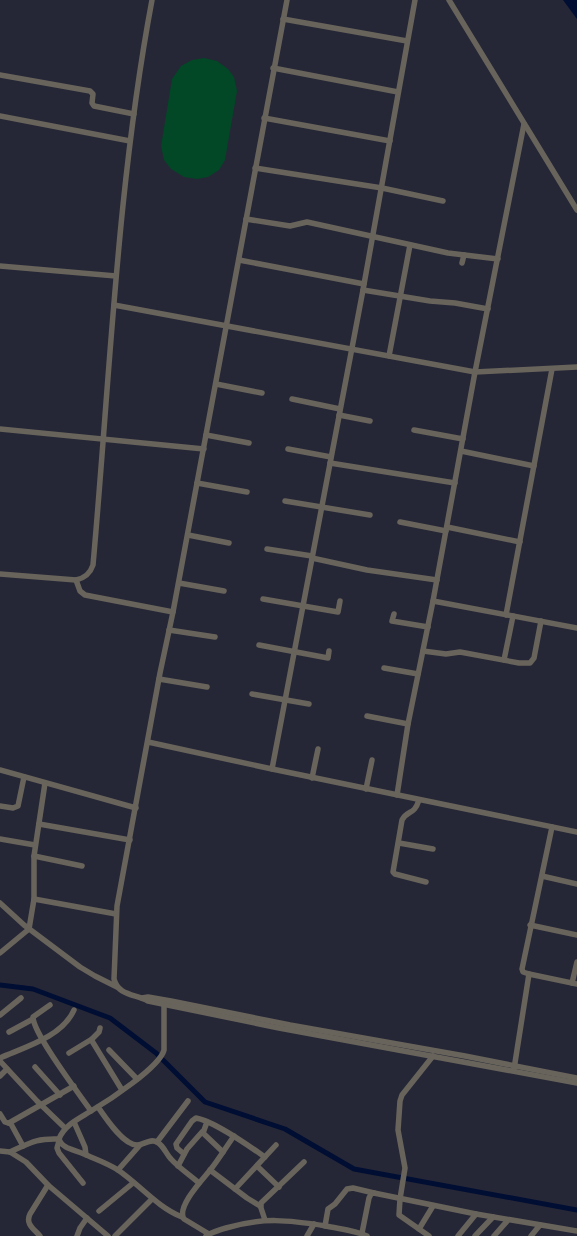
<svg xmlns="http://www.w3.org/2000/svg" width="577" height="1236" viewBox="0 0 577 1236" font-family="Figtree,sans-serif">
  <rect width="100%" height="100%" fill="#262736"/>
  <polygon fill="#024726" points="204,58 217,61 228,69 234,77 237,91 225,160 219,170 208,177 197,179 184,177 171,169 164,160 161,146 172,79 181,66 192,60"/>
  <polygon fill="#000e33" points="563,0 577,0 577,19"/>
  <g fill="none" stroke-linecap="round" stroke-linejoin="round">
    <polyline stroke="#000e33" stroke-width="5" points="0,985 33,989 110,1018 156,1053 205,1102 285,1129 354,1169 577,1210"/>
    <g stroke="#68645c" stroke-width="5.5">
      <path d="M 287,0 L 197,483 L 173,612 L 160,673 L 117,906 L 114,979 C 118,996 136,994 148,1001 L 279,1028 L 577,1083"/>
      <polyline points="449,0 577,210"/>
      <polyline points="283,19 407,41"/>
      <polyline points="273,68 398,92"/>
      <polyline points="0,75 90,91 93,94 92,103 94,106 134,114"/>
      <polyline points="0,116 130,141"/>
      <polyline points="264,118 390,141"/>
      <polyline points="255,168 382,188 443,201"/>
      <polyline points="246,219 290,226 307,222 448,253 498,259"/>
      <polyline points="239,260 364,284"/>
      <polyline points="462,263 464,255"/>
      <polyline points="0,266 116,276"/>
      <polyline points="363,290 430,301 455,303 488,309"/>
      <polyline points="114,305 475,372 577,367"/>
      <polyline points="389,356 410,245"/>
      <polyline points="216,384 262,393"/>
      <polyline points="292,399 340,409"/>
      <polyline points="339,415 370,421"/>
      <polyline points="0,429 204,449"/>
      <polyline points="414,430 463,439"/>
      <polyline points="206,435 249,443"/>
      <polyline points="288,449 331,457"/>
      <polyline points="461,451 534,466"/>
      <polyline points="330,463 455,483"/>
      <polyline points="197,483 247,492"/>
      <polyline points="285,501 370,515"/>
      <polyline points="400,522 446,531"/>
      <polyline points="447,527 520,542"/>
      <polyline points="188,535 229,543"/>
      <polyline points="267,549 312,556"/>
      <polyline points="312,558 367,570 437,580"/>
      <path d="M 0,574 L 76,580 C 85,578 90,574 93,565 C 110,376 117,186 152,0"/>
      <polyline points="76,580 80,591 85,595 173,612"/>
      <polyline points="179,583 224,591"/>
      <polyline points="263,599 338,612 340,601"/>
      <polyline points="433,601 577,628"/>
      <polyline points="394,614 392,621 428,627"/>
      <polyline points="506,615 552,369"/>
      <polyline points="169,630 215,637"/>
      <polyline points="259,645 328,658 329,651"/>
      <polyline points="423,651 446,654 460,652 519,663 530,663 534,658 541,621"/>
      <polyline points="504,660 513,616"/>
      <polyline points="384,668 418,674"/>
      <polyline points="159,679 207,687"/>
      <polyline points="252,694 309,704"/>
      <polyline points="367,716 408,724"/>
      <polyline points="148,742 272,769 577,832"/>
      <polyline points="272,769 363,290 415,0"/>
      <polyline points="0,770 136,808"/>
      <polyline points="312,778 318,749"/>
      <polyline points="366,789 372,760"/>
      <polyline points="397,795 408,724 433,601 475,372 524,124"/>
      <path d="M 419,800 C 414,816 408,809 402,820 L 393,872 L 395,874 L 426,882"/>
      <polyline points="0,806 13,808 18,806 24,777"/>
      <polyline points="39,824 130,840"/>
      <polyline points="552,827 522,969 523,972 529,974 577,984"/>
      <polyline points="0,839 35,845"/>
      <polyline points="399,843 433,849"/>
      <polyline points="34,856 82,866"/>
      <polyline points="542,876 577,884"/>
      <polyline points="34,899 116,914"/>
      <polyline points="0,903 24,925 80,967 95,976 117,987"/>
      <polyline points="530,925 577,935"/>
      <polyline points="0,953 29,929 34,899 34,856 45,783"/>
      <polyline points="572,983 577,962"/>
      <polyline points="142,998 148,997 171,1001 290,1025 465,1056 577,1078"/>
      <path d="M 50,1005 L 33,1017 C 33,1034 80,1095 91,1111"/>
      <path d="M 164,1005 L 164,1050 C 160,1067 108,1101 91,1111 C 80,1118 64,1125 59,1139 C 62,1149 76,1150 84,1154 C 95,1159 107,1163 118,1170 C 140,1185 157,1207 182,1217"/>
      <polyline points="0,1015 21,998"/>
      <polyline points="100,1028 99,1032 92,1039 92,1041 122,1090"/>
      <polyline points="9,1032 33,1019"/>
      <polyline points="109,1050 137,1079"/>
      <polyline points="69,1053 92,1039"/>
      <path d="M 0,1058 C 25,1047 62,1037 74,1010"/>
      <polyline points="0,1061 37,1101 65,1128"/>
      <polyline points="35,1067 60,1095"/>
      <polyline points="514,1069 529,974"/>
      <polyline points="0,1076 7,1069"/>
      <path d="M 98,1107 C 105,1117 123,1145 137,1145 C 144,1145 150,1138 157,1142 C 164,1146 166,1154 171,1159 C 179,1168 190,1175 199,1183"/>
      <polyline points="0,1114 5,1122 11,1124 23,1146"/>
      <polyline points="74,1122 85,1147 86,1155"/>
      <polyline points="207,1122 203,1133 223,1152"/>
      <polyline points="9,1123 74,1086"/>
      <polyline points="59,1141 57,1148 59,1153 83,1183"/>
      <polyline points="157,1142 188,1101"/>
      <polyline points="0,1151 10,1152 26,1162 48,1185 108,1236"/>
      <path d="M 10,1152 C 30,1143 36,1138 59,1139"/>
      <path d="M 184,1154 L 177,1148 L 176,1144 L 192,1121 L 196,1118 C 214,1121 249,1146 265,1157"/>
      <polyline points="178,1166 187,1149 202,1132"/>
      <polyline points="257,1166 279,1187"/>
      <polyline points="118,1170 140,1145"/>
      <polyline points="210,1170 247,1198 260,1206"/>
      <polyline points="235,1189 276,1145"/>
      <polyline points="99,1211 133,1183"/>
      <polyline points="265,1220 261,1208 261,1203 304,1162"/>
      <polyline points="325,1226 328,1209 335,1204 347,1189 353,1188 374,1193"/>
      <polyline points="419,1229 433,1206"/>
      <polyline points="362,1233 369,1198 371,1194 374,1193 476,1214 577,1231"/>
      <path d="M 209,1234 L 184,1219 C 176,1207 203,1179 211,1169 C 219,1159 226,1147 234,1136"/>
      <path d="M 40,1236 C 34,1229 25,1224 30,1214 L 48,1185"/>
      <polyline points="77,1236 80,1228 87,1218"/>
      <polyline points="115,1236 152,1199"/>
      <path d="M 206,1236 C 212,1232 219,1230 226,1228 C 262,1217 289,1220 326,1226 C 340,1229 354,1230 367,1236"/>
      <polyline points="307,1236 314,1224"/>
      <polyline points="429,1236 399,1215 400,1199 405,1168 398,1130 400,1101 402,1095 433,1056"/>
      <polyline points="458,1236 476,1214"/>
      <polyline points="475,1236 493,1217"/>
      <polyline points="494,1236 508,1220"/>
      <polyline points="531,1236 540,1225"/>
    </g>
  </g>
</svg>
